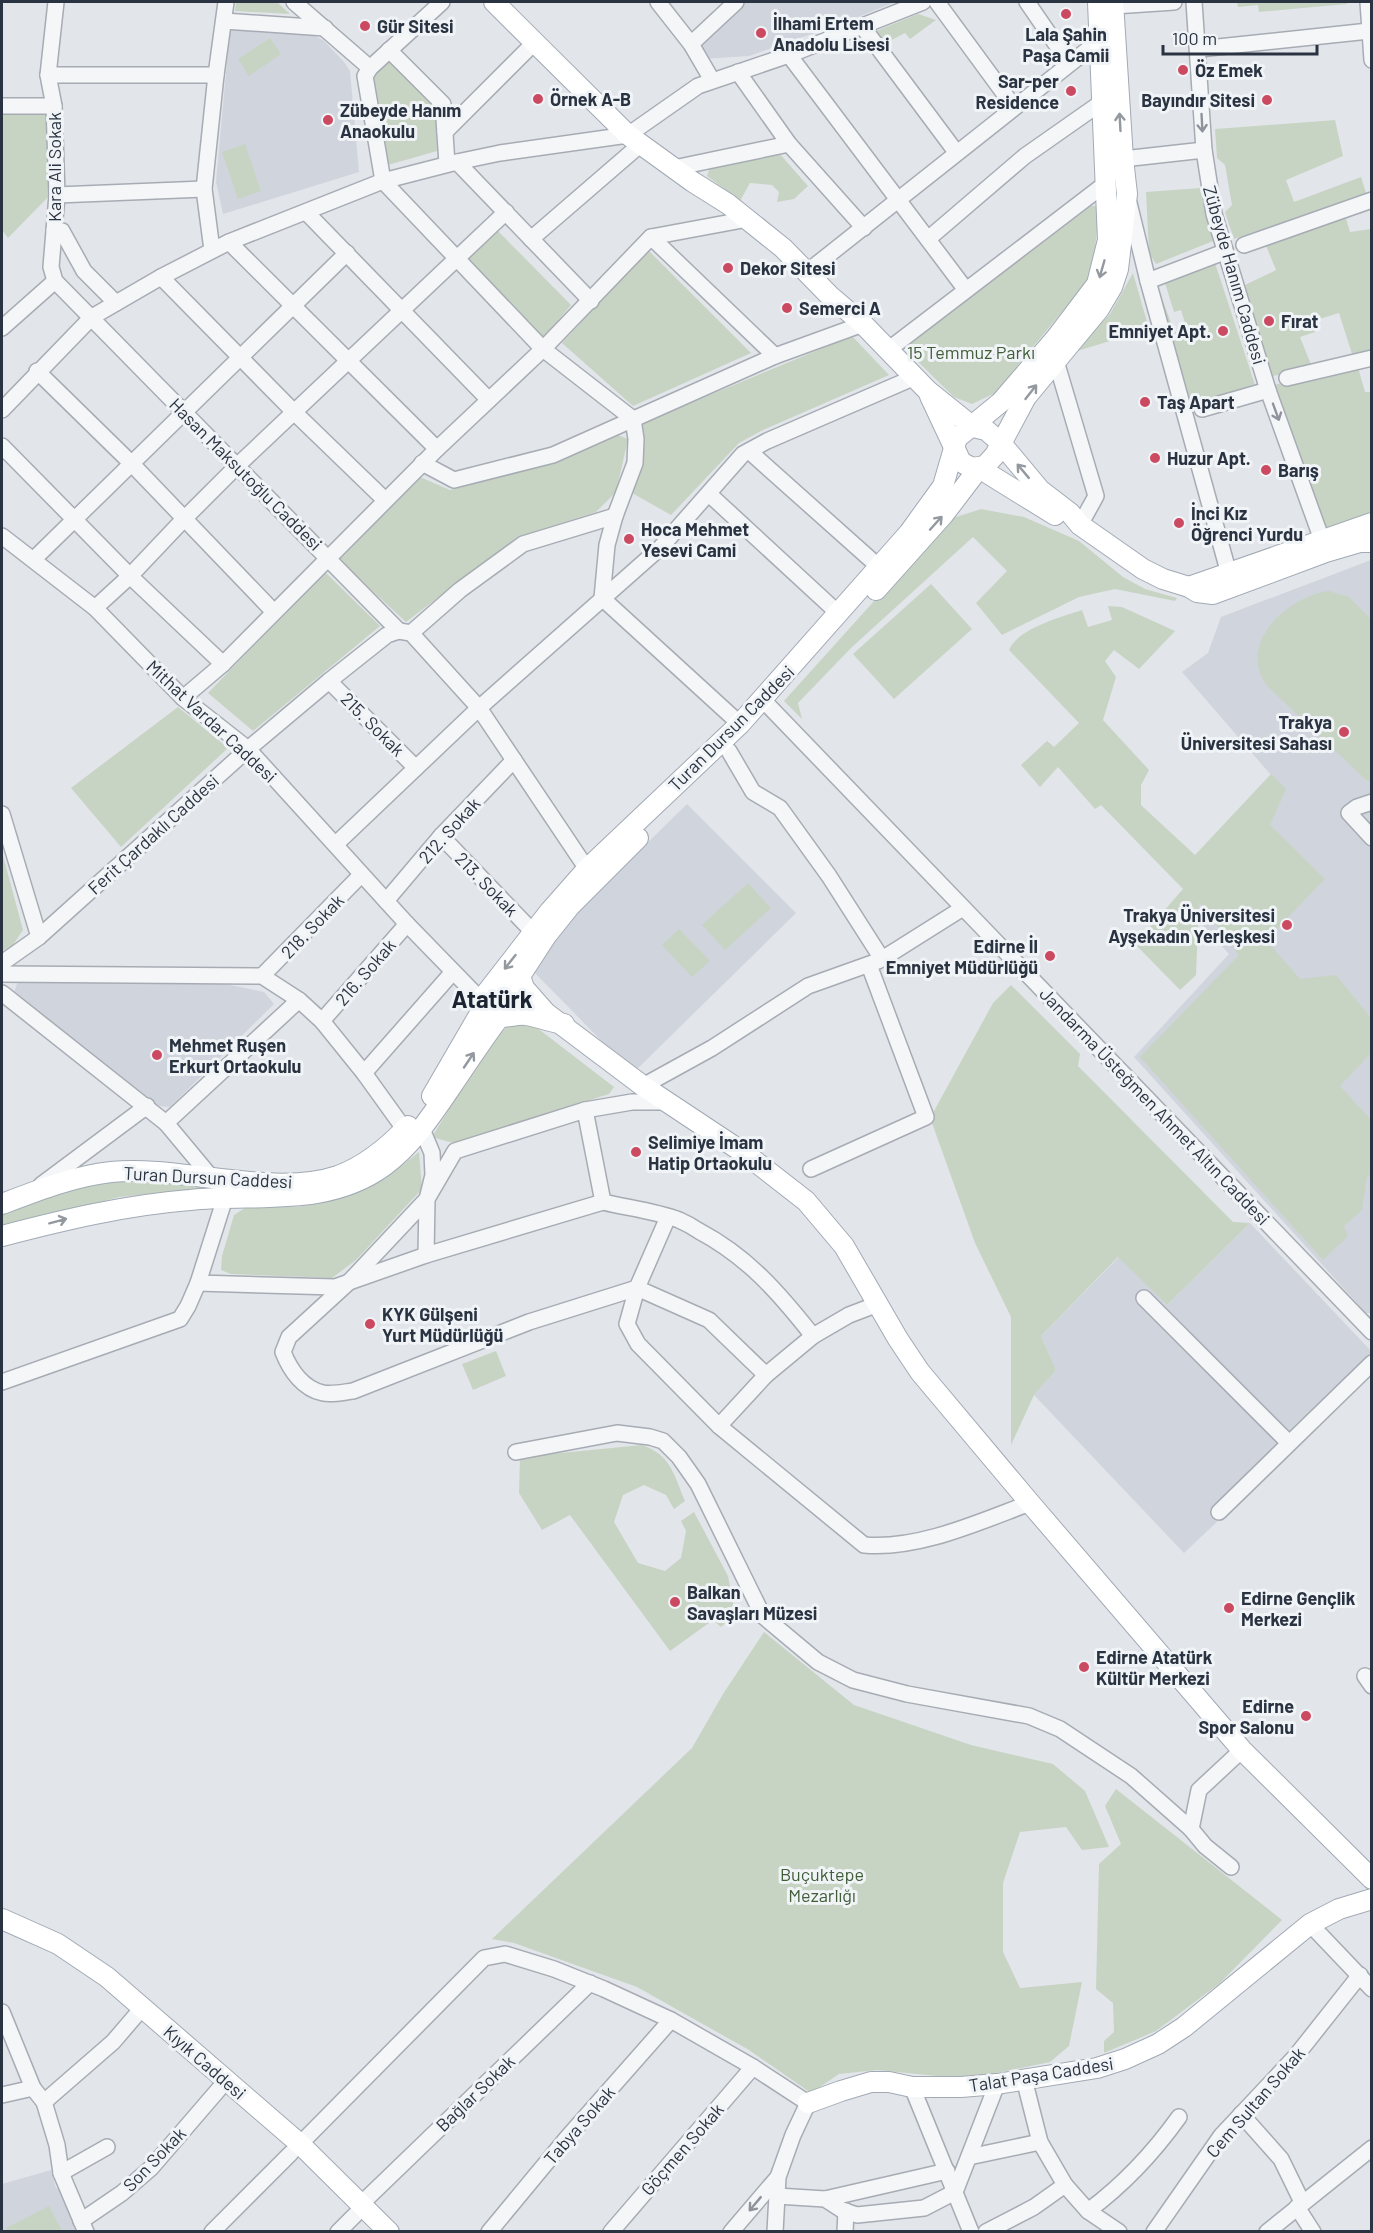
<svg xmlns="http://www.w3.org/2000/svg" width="1373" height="2233" viewBox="0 0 1373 2233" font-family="Barlow,sans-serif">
  <rect width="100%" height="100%" fill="#e2e5ea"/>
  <g fill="#d0d4dc">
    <polygon points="745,2 895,2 848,21 749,56 702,59 696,46"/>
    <polygon points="230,29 306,32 323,40 344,62 350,71 359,172 223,214 216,182"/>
    <polygon points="1371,560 1371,1313 1366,1313 1134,1057 1229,954 1177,897 1271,775 1182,672 1208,653 1221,617"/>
    <polygon points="687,804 796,913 633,1073 533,971 574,915"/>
    <polygon points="18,981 220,983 264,992 274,1004 170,1107 158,1106 13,996"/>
    <polygon points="1250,1223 1371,1351 1371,1376 1184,1553 1034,1395 1056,1370 1041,1336 1119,1257 1167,1305"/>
    <polygon points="51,2170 56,2188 62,2187 78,2231 2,2232 2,2184"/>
  </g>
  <g fill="#c8d4c3">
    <polygon points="236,2 277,2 290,14 235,11"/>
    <polygon points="1237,2 1347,2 1347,4 1259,12 1258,5 1238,7"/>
    <polygon points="918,14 936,20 910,39 905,33 884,44 876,31"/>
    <polygon points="270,38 281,54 249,76 238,59"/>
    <polygon points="388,58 435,105 437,151 388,165 371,77"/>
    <polygon points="2,113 47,113 49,196 8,238 2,230"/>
    <polygon points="1335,120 1343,156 1286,180 1294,202 1361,177 1366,193 1234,239 1225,212 1232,205 1225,165 1217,158 1215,129"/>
    <polygon points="245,144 261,191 238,199 222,152"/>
    <polygon points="778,152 808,186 794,199 777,202 779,192 772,185 750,183 740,201 707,176 713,159"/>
    <polygon points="1201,188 1213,241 1156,264 1149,253 1146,192"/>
    <polygon points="1091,206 1099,206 1093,274 995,393 972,404 954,397 904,348"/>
    <polygon points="1345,215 1350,232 1371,229 1371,351 1352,354 1339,313 1313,321 1315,332 1300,337 1312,367 1273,376 1245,285 1276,270 1265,243"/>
    <polygon points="498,231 571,305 542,340 466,260"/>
    <polygon points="648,250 751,353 633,406 562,343"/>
    <polygon points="1215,263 1255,385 1189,404 1154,286 1157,285 1174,331 1186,326 1181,310 1174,312 1165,283"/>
    <polygon points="1133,273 1149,329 1074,352 1110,314"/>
    <polygon points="852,336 889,375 763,430 739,443 671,515 632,493 640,424"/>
    <polygon points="1357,364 1365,392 1371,392 1371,512 1324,530 1274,385"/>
    <polygon points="615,434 628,439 616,492 596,512 517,537 406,622 339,560 420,477 450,490 559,458"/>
    <polygon points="981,509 1024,517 1079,541 1123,577 1145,589 1177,598 1175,601 1115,589 1079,597 1002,635 976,603 1007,571 973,537 851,648 798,703 802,719 784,701 947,520"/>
    <polygon points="325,572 380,626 253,731 208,693"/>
    <polygon points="931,584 972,629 894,699 853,654"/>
    <path d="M 1329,591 L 1349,597 L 1371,619 L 1371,782 L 1365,779 L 1267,686 C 1236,643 1288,596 1329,591 Z"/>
    <path d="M 1108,606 L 1122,607 L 1175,631 L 1139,669 L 1114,650 L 1105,661 L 1116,677 L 1103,720 L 1149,770 L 1141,785 L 1141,805 L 1195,855 L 1271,774 L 1286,789 L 1270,825 L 1325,879 L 1266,940 L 1300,979 L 1336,975 L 1371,1018 L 1371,1053 L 1340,1086 L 1371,1120 L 1371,1174 L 1367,1177 L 1362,1210 L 1344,1226 L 1348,1236 L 1323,1260 L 1140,1057 L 1239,955 L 1199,902 L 1196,975 L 1180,990 L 1135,944 L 1183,889 L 1101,805 L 1095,809 L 1058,767 L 1040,787 L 1021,765 L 1047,741 L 1054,747 L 1079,723 L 1009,650 C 1017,629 1061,617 1082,610 L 1088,627 L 1112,620 Z"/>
    <polygon points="178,707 228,748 121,847 71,788"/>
    <polygon points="2,852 23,930 13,945 2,951"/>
    <polygon points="748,883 771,908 725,950 702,925"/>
    <polygon points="679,929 710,961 692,977 662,945"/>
    <polygon points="1011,985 1080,1054 1078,1066 1233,1222 1250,1223 1167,1305 1118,1257 1041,1336 1056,1370 1034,1395 1011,1445 1011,1317 975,1243 932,1123 934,1111 993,1003"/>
    <polygon points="532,1024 614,1087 609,1094 453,1143 432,1137 489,1044 508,1026"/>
    <polygon points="419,1152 422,1189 356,1260 332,1278 231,1274 221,1270 222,1256 234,1215 248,1206 298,1207 348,1195 385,1179"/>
    <path d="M 136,1178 L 225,1187 L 119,1197 L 2,1229 L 2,1211 C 46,1197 89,1183 136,1178 Z"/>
    <polygon points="496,1351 506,1376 473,1390 462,1364"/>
    <path d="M 642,1445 C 671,1455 674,1475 685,1501 L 674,1509 L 666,1495 L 644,1485 L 623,1495 L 614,1522 L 638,1563 L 665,1571 L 681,1558 L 686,1531 L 681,1521 L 694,1512 L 728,1576 L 735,1614 L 721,1627 L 713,1620 L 670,1651 L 570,1515 L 542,1530 L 519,1493 L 520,1457 Z"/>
    <polygon points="764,1632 854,1705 971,1745 1053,1764 1085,1791 1109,1847 1082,1850 1066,1827 1020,1832 1003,1883 1003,1952 1020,1988 1082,1982 1069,2046 1050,2062 967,2079 877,2070 839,2074 811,2093 749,2050 637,1987 514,1943 492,1939 692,1748 723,1694"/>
    <polygon points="1116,1789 1282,1920 1220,1983 1156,2031 1104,2053 1104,2041 1114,2032 1113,2003 1096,1989 1099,1864 1121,1844 1105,1806"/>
    <polygon points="49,2206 61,2229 57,2232 8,2231 6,2228"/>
  </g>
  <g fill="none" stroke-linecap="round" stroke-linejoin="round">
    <defs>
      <g id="minor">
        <polyline points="56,2 48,75 54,106 57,195 51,267 55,281 399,631"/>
        <polyline points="294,2 370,68"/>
        <polyline points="442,2 370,68 365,76 383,181 543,349 633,419 636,439 635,463 615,516 607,545 602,598"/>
        <polyline points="658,2 691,44 712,80"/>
        <polyline points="937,2 1014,107"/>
        <polyline points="1027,2 1069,63"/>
        <polyline points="1194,2 1204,150 1214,214 1268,390 1322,540"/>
        <polyline points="1368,2 1372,60"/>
        <polyline points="1114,6 1174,2"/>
        <polyline points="224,21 325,28"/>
        <polyline points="862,26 956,152"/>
        <polyline points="691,44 736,2"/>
        <polyline points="1199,49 1369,31"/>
        <polyline points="389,50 443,104 447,164"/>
        <polyline points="789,55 966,290"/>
        <polyline points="738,72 789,144 864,228"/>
        <polyline points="48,75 216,75"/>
        <polyline points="2,106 54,106"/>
        <polyline points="445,132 535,42"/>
        <polyline points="1123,159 1204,150"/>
        <polyline points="457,162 591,301"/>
        <polyline points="674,168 789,144"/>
        <polyline points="57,195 204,189"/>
        <polyline points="1129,203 1148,281 1229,574"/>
        <polyline points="306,212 489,400"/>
        <polyline points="54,230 62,231 84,271 116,303"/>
        <polyline points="651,237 775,356"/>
        <polyline points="531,239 641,144"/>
        <polyline points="928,239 1025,156 1102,102"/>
        <polyline points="229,242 437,449"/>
        <polyline points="1244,245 1372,200"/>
        <polyline points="212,250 204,189 216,75 226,2"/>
        <polyline points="807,272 1100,40"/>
        <polyline points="161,277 295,413 385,500"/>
        <polyline points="1148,281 1224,252"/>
        <polyline points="2,328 55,281"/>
        <polyline points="888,350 1105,184"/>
        <polyline points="1056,361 1096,496 1080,525"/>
        <polyline points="37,371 131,463 273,611"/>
        <polyline points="1287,378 1372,358"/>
        <polyline points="1202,409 1268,390"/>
        <polyline points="2,410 92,317 161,277 229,242 383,181 457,162 500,153 628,135 698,86 789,55 923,2"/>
        <polyline points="2,446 130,576 223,664"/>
        <polyline points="749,451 879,567"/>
        <polyline points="422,463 454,480 553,455 775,356 863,324"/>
        <polyline points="709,494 838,613"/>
        <polyline points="2,536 95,608 183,698 248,749 407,924 481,1000"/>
        <polyline points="34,559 347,253"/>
        <polyline points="602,598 740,724"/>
        <polyline points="95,608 130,576 184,519 238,465 506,212"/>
        <polyline points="411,633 460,590 523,544 615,516"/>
        <polyline points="329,681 416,768"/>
        <polyline points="183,698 223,664 437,449 543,349 651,237 748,219"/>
        <polyline points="763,700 1372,1332"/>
        <polyline points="729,751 753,792 780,808 829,876 882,959 963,908"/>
        <polyline points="1372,802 1357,807 1349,813 1372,838"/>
        <polyline points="2,814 39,937"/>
        <polyline points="441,836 533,932"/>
        <polyline points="336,844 479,708 661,547 743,454 767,441 915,377"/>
        <polyline points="386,901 441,836 514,760"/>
        <polyline points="2,963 39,937 248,749 329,681 387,635 399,631 411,633 479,708 587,869"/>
        <polyline points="2,974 262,976 299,1000 322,1021 364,1073 405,1130"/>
        <polyline points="262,976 361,875"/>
        <polyline points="2,993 166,1123"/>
        <polyline points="322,1021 407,924"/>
        <polyline points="364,1073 452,973"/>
        <polyline points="643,1086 712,1048 808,986 878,961"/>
        <path d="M 667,1102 L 632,1102 L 585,1110 L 603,1202 C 628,1208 655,1211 679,1220 C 686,1223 693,1227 699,1231 C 748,1257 779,1293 813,1336"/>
        <polyline points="585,1110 455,1151 427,1199 426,1255 603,1202"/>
        <path d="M 422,1129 L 432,1153 L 433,1175 L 427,1199 L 349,1282 L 289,1337 L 283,1352 C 290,1370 303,1389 323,1393 C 332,1395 344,1392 353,1391 L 529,1322 L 637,1288"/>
        <polyline points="811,1169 926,1117 869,965"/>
        <polyline points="211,1177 166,1123 299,1000"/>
        <polyline points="41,1185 147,1106"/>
        <polyline points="225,1198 198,1283 335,1287 426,1255"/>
        <polyline points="668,1217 637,1288 709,1320 766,1375 813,1336 849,1315 878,1304"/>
        <path d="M 637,1288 L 627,1324 L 638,1344 L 719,1426 L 864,1545 C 918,1550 979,1522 1030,1503"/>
        <polyline points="1144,1298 1289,1443"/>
        <polyline points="2,1382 180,1319 188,1306 198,1283"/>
        <polyline points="719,1426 766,1375"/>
        <polyline points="516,1452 617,1433 650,1437 663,1441 679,1457 698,1484 763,1616 818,1662 853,1680 907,1694 1029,1716 1060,1729 1131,1776 1191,1829 1205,1846 1231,1867"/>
        <polyline points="1219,1512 1372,1363"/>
        <polyline points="1365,1676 1372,1686"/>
        <polyline points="1191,1829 1199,1790 1242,1750"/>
        <polyline points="1310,1924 1372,1989"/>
        <polyline points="2,2012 33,2088 44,2102 57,2145 61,2173 86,2232"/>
        <polyline points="1024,2079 1040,2142 1065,2185 1088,2211 1119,2232"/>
        <polyline points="912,2087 971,2232"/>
        <polyline points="2,2095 33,2088"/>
        <polyline points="44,2102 113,2042 137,2014"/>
        <polyline points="1241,2114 1281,2159 1302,2202"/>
        <polyline points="300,2144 484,1958 505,1954 554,1969 604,1989 671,2020 753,2067 808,2103 793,2135 778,2177 775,2232"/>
        <polyline points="969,2157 1040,2142"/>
        <polyline points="61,2173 107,2147"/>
        <polyline points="777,2196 825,2199 842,2210 857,2215 924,2208 955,2192 997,2084"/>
        <polyline points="825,2199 947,2171"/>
        <polyline points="360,2205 590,1983"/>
        <polyline points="1297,2207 1313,2232"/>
        <path d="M 1088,2211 C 1123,2185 1154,2152 1179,2117"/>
        <polyline points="81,2221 122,2193 151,2168 219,2089"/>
        <polyline points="212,2232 291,2153"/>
        <polyline points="338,2232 356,2214"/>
        <polyline points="489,2232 566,2139 671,2020"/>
        <polyline points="611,2232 753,2067"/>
        <polyline points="731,2232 778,2177"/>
        <polyline points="845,2232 846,2211"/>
        <polyline points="986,2232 1034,2207 1065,2185"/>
        <polyline points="1154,2232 1221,2136 1295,2057 1360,1975"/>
        <polyline points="1267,2232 1372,2148"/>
      </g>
      <g id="major">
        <polyline points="494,2 628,135 693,182 728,204 783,248 829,295 863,324 927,390 973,427 986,430 1000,442 1040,490 1070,513 1080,525 1143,569 1163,579 1189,587 1197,592 1213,594 1326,552 1360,542 1372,542"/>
        <polyline points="930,396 961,462 972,468 985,466 995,455 1026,397 1099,309 1112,287 1118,269 1127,194 1123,159 1113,2"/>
        <polyline points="979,468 1055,515"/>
        <polyline points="1189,587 1372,523"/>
        <polyline points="876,590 944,514 979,468"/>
        <polyline points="520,976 524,988 546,1013 643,1086 747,1155 806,1201 844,1246 898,1339 920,1372 1030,1503 1242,1750 1372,1879"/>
        <path d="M 564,1024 C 551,1022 539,1017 526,1015 C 511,1013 477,1029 481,1000 L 550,911 L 587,869 L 740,724 L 909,533 L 943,486 L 957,438 L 1001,402 L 1056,338 L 1097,284 L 1108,240 L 1098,2"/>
        <polyline points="432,1096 482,1010"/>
        <path d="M 2,1204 C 36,1191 74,1176 111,1172 C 181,1165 272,1198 338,1176 C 365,1166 389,1146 408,1126"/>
        <path d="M 2,1236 C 63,1220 126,1205 190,1200 C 256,1193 326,1208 384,1166 C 411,1146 430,1118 449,1090 C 465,1066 481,1042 498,1019 L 508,1010 L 510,998 L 520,976 L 546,936 L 570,906 L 638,838"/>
        <polyline points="2,1919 58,1944 107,1977 300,2144 389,2232"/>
        <polyline points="808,2103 841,2091 871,2082 889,2082 912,2087 961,2087 997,2084 1097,2068 1125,2059 1158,2044 1184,2027 1310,1924 1339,1909 1372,1899"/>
      </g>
    </defs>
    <use href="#minor" stroke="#a7acb4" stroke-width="18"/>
    <use href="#major" stroke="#a1aab5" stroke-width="22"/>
    <use href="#minor" stroke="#f4f6f8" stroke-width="15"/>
    <use href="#major" stroke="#fff" stroke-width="20"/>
  </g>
  <defs><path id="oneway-shaft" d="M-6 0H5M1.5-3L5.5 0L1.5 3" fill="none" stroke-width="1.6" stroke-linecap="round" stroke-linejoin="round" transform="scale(1.5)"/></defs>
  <g stroke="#9499a0">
    <use href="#oneway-shaft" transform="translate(1120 122) rotate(-93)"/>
    <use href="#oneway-shaft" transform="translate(1102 269) rotate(106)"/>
    <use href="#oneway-shaft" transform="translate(1031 392) rotate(-52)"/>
    <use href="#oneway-shaft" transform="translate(1023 471) rotate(-130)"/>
    <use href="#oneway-shaft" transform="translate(936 523) rotate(-48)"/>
    <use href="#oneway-shaft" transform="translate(510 962) rotate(128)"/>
    <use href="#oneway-shaft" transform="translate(469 1060) rotate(-56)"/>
    <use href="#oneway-shaft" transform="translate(58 1221) rotate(-15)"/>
  </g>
  <g stroke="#8f949c">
    <use href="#oneway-shaft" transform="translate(1202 123) rotate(87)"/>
    <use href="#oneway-shaft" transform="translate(1276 412) rotate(70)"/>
    <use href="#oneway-shaft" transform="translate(755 2204) rotate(130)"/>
  </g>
  <g fill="#cc4a61" stroke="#f1f4f7" stroke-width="2">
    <circle cx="1066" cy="14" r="6"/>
    <circle cx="365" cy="26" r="6"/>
    <circle cx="761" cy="33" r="6"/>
    <circle cx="1183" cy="70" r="6"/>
    <circle cx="1071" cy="91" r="6"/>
    <circle cx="538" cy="99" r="6"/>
    <circle cx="1267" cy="100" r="6"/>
    <circle cx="328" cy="120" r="6"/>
    <circle cx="728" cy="268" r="6"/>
    <circle cx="787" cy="308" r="6"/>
    <circle cx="1269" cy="321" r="6"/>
    <circle cx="1223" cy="331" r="6"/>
    <circle cx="1145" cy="402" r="6"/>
    <circle cx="1155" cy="458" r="6"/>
    <circle cx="1266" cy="470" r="6"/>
    <circle cx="1179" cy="523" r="6"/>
    <circle cx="629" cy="539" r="6"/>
    <circle cx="1344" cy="732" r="6"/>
    <circle cx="1287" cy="925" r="6"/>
    <circle cx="1050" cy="956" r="6"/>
    <circle cx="157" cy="1055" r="6"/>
    <circle cx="636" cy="1152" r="6"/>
    <circle cx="370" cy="1324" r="6"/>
    <circle cx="675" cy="1602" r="6"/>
    <circle cx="1229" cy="1608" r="6"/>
    <circle cx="1084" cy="1667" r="6"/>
    <circle cx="1306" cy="1716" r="6"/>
  </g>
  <g text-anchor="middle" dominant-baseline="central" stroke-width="6" stroke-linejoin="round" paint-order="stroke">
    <g font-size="18" font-weight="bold" fill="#2a3341" stroke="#f1f4f7" text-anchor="start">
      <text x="773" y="23">İlhami Ertem<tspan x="773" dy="21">Anadolu Lisesi</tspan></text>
      <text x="377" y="26">Gür Sitesi</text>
      <text x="1066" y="34" text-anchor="middle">Lala Şahin<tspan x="1066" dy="21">Paşa Camii</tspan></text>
      <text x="1195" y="70">Öz Emek</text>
      <text x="1059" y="81" text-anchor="end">Sar-per<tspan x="1059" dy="21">Residence</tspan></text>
      <text x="550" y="99">Örnek A-B</text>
      <text x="1255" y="100" text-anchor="end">Bayındır Sitesi</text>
      <text x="340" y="110">Zübeyde Hanım<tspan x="340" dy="21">Anaokulu</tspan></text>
      <text x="740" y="268">Dekor Sitesi</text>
      <text x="799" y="308">Semerci A</text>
      <text x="1281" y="321">Fırat</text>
      <text x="1211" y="331" text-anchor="end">Emniyet Apt.</text>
      <text x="1157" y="402">Taş Apart</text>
      <text x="1167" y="458">Huzur Apt.</text>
      <text x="1278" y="470">Barış</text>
      <text x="1191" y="513">İnci Kız<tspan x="1191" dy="21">Öğrenci Yurdu</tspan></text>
      <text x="641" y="529">Hoca Mehmet<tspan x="641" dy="21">Yesevi Cami</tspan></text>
      <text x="1332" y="722" text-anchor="end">Trakya<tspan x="1332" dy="21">Üniversitesi Sahası</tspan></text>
      <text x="1275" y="915" text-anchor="end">Trakya Üniversitesi<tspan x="1275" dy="21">Ayşekadın Yerleşkesi</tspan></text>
      <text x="1038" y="946" text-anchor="end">Edirne İl<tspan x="1038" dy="21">Emniyet Müdürlüğü</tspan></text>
      <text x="169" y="1045">Mehmet Ruşen<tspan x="169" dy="21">Erkurt Ortaokulu</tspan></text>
      <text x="648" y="1142">Selimiye İmam<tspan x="648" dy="21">Hatip Ortaokulu</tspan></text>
      <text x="382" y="1314">KYK Gülşeni<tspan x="382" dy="21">Yurt Müdürlüğü</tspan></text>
      <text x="687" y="1592">Balkan<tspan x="687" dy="21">Savaşları Müzesi</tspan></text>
      <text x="1241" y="1598">Edirne Gençlik<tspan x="1241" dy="21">Merkezi</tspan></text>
      <text x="1096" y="1657">Edirne Atatürk<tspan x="1096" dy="21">Kültür Merkezi</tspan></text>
      <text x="1294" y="1706" text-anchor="end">Edirne<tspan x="1294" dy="21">Spor Salonu</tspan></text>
    </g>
    <g font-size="18" fill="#2a3341" stroke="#f1f4f7">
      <text transform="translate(54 167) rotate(-90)">Kara Ali Sokak</text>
      <text transform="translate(1235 275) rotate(74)">Zübeyde Hanım Caddesi</text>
      <text transform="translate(246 474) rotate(45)">Hasan Maksutoğlu Caddesi</text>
      <text transform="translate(212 721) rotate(43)">Mithat Vardar Caddesi</text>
      <text transform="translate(373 724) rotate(45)">215. Sokak</text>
      <text transform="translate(731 728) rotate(-45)">Turan Dursun Caddesi</text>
      <text transform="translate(449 830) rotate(-48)">212. Sokak</text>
      <text transform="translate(153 834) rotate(-42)">Ferit Çardaklı Caddesi</text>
      <text transform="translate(487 884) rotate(46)">213. Sokak</text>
      <text transform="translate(312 926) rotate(-46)">218. Sokak</text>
      <text transform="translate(365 972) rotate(-49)">216. Sokak</text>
      <text transform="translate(1155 1106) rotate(46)">Jandarma Üsteğmen Ahmet Altın Caddesi</text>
      <text transform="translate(208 1177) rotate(3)">Turan Dursun Caddesi</text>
      <text transform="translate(205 2062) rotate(41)">Kıyık Caddesi</text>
      <text transform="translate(1041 2074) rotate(-9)">Talat Paşa Caddesi</text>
      <text transform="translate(475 2093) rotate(-44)">Bağlar Sokak</text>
      <text transform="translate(1255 2102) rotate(-49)">Cem Sultan Sokak</text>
      <text transform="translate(579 2125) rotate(-49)">Tabya Sokak</text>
      <text transform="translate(682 2149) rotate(-49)">Göçmen Sokak</text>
      <text transform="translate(154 2159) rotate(-46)">Son Sokak</text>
    </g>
    <g font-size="18" fill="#405d38" stroke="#f1f4f7">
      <text x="971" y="352">15 Temmuz Parkı</text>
      <text x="822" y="1874">Buçuktepe<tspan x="822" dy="21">Mezarlığı</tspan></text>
    </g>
    <g font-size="24" font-weight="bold" fill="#1c2432" stroke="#f1f4f7">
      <text x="492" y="998">Atatürk</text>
    </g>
  </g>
  <rect width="1373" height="2233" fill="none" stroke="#2a3341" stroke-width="6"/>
  <path d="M1163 45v9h154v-9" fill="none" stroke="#2a3341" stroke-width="3"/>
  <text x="1172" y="45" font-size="18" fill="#2a3341" stroke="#f1f4f7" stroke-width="4.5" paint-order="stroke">100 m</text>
</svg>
